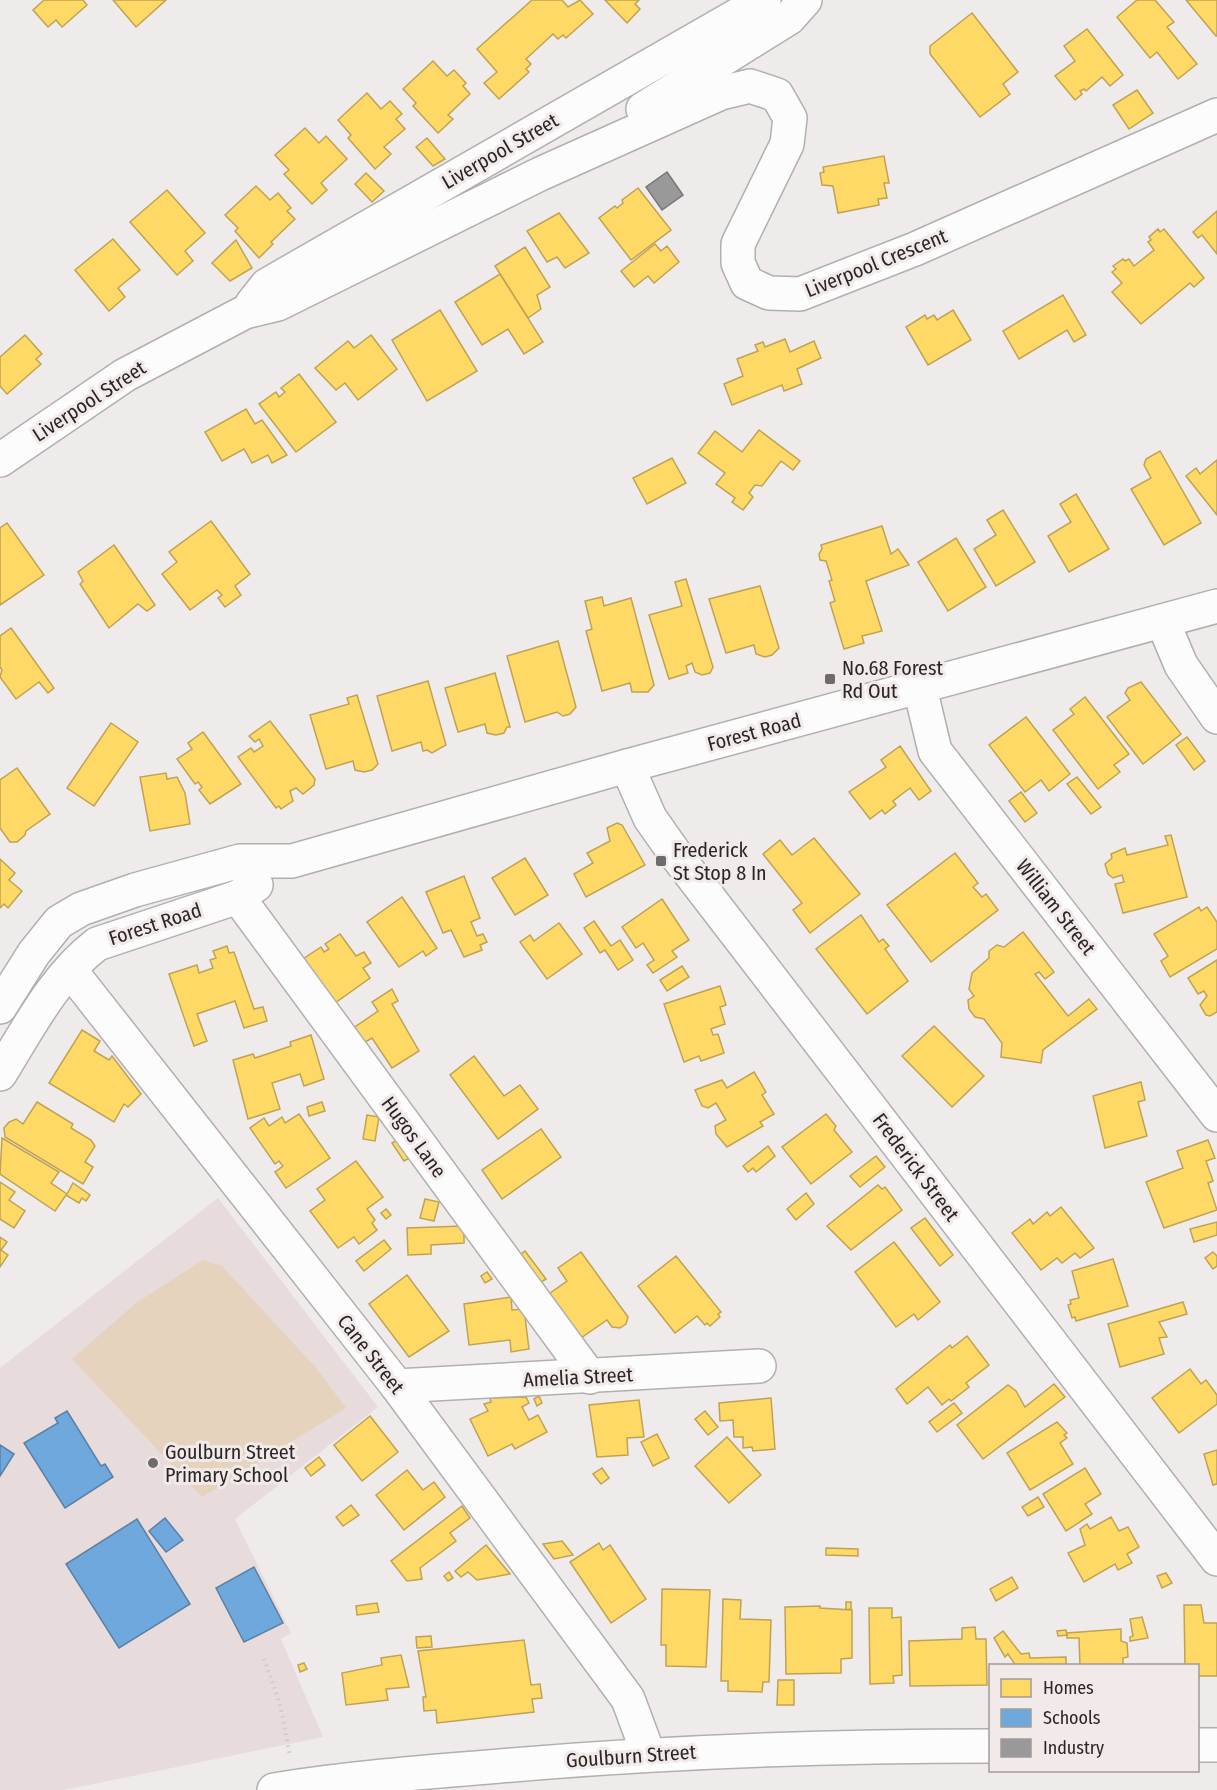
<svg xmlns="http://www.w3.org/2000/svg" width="1217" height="1790" viewBox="0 0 1217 1790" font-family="'Fira Sans Condensed',sans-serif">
  <rect width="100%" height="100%" fill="#f0ebeb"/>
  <polygon fill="#e7dbdb" points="218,1198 378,1407 235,1519 291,1633 281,1639 323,1737 64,1790 0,1790 0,1368"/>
  <polygon fill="#e6d3be" points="203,1260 222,1266 317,1369 346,1408 202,1497 72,1359 136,1303"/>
  <g fill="#ffd966" stroke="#bfa353" stroke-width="1.5">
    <polygon points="44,0 83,0 87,5 62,27 56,20 48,27 33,10"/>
    <polygon points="113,0 166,0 136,27"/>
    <polygon points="532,0 562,0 568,7 580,0 593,14 566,38 563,35 558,39 553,34 526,59 531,64 526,69 529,72 499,99 484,83 497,72 477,49"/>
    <polygon points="605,0 639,0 635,4 640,9 627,23"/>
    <polygon points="1137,0 1155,0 1174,22 1167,27 1197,64 1178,79 1157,52 1150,58 1117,17"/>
    <polygon points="1186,0 1217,0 1217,36 1216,36"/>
    <polygon points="972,13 1018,72 1003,84 1010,94 980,117 930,54 930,46"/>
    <polygon points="1087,29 1123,75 1110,86 1102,77 1086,91 1084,89 1080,91 1082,94 1075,100 1055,76 1075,61 1064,46"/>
    <polygon points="433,61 447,76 454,70 466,83 463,86 470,94 448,115 453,119 438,133 413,106 416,103 403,89"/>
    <polygon points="1137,90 1153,113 1129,129 1113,105"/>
    <polygon points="367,93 381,109 390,101 402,114 396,119 405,129 384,147 391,154 375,169 348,138 351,135 338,120"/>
    <polygon points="305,128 319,143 326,136 347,159 321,183 327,190 312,204 284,174 289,170 275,155"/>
    <polygon points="427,138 445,159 433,166 416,147"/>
    <polygon points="884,156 889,183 884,183 887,198 878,199 879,205 838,213 833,186 822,185 820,173 824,172 823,167"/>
    <polygon points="366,173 384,191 372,202 355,184"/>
    <polygon points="256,186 270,200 278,193 291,208 287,211 295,219 271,242 273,244 259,258 235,231 238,228 225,215"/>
    <polygon points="638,188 671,230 631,260 599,218 615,206 617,208 623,203 622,200"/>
    <polygon points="167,190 205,233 185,251 193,261 177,275 130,222"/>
    <polygon points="1217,211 1217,254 1202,235 1198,238 1193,232"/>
    <polygon points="559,213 589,253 565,268 557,257 547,262 527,231"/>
    <polygon points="1158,229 1160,232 1164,229 1204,278 1194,287 1190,283 1141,324 1112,292 1122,283 1112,272 1116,269 1113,266 1123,259 1125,261 1129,259 1134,266 1154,250 1148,242 1151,240 1149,237"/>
    <polygon points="113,239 140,270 118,288 125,297 109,311 75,270"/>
    <polygon points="236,240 252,268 230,281 212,263"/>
    <polygon points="655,244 661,251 667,246 679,262 654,283 648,276 634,287 621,271"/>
    <polygon points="525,247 550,287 537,295 541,309 528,318 495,266"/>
    <polygon points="500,274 543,342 524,354 508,329 482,345 455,302"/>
    <polygon points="1063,295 1086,335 1074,342 1067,330 1019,359 1003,331"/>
    <polygon points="440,310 477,371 427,401 392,340"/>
    <polygon points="953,310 971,340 928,365 906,327 925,315 927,319 934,315 937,320"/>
    <polygon points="25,335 42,354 36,359 41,364 7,394 0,386 0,357"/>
    <polygon points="371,335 397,369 358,400 345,383 336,390 315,368 348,341 354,348"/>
    <polygon points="785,339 790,352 814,341 821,358 797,369 802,384 784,391 782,385 732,405 724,384 743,376 737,359 758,351 755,345 763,342 765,347"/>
    <polygon points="299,374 336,422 296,452 259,404 276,392 279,397 285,392 281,388"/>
    <polygon points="246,409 255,424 262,420 287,455 272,463 268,455 252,463 244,449 222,461 205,432"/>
    <polygon points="759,430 800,461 793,470 781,461 762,486 755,485 749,493 753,497 743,510 732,502 735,498 716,484 725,473 698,453 715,431 742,452"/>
    <polygon points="1160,451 1201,523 1164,545 1131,489 1151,478 1144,465 1146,459"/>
    <polygon points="672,458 686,483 647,504 633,478"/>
    <polygon points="1217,460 1217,515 1186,476 1196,468 1200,474"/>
    <polygon points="1076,494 1109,549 1069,572 1048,536 1071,522 1060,504"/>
    <polygon points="1003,510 1035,562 996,586 974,549 996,535 987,520"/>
    <polygon points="211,521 250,574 235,586 241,595 225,607 218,598 222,595 217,590 190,610 162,574 177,562 169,552"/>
    <polygon points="7,523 44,575 0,605 0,528"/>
    <polygon points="882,526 891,554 898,549 909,565 866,581 882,631 862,636 864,643 844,649 830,603 835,601 829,581 832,580 826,561 820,560 819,554 822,549 821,545"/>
    <polygon points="956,538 986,587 948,611 918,562"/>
    <polygon points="114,545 155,605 147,611 138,604 109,628 80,584 83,581 78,572"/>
    <polygon points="686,579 713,667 710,673 702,675 695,672 692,663 686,666 688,673 669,679 649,615 682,606 675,582"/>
    <polygon points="760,586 779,648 772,655 765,657 756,654 754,645 726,653 709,599"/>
    <polygon points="602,597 604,606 631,598 654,685 648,692 632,692 630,683 602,691 586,631 592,629 585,601"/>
    <polygon points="11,628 54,688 48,693 39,682 16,699 0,677 2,670 0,667 0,636"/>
    <polygon points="558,641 576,707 570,714 563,716 557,712 525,722 507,656"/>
    <polygon points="495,673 510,727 507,727 504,733 496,735 487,733 485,724 458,732 445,688"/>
    <polygon points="428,681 446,745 432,753 427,750 423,751 421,742 392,751 377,696"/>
    <polygon points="1141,682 1181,734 1143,764 1107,717 1130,700 1125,693 1128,688"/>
    <polygon points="357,695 378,764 372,770 364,772 355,770 353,761 326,769 310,715 349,704 347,698"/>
    <polygon points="1085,697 1129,754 1114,765 1120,772 1098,789 1053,730 1074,714 1070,709"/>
    <polygon points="1026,717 1070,774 1049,791 1041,780 1025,792 989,745"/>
    <polygon points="270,721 315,779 314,785 303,794 296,788 290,791 293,801 281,809 279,806 276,808 238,757 251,748 254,752 263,746 259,739 255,742 249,736"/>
    <polygon points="111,723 138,742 94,806 67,788"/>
    <polygon points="203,732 241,784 210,804 199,790 202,787 198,782 195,784 177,759 192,749 188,743"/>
    <polygon points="1187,737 1205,761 1194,770 1176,745"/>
    <polygon points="900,746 931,791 919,800 910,788 893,801 896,805 885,814 882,810 870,819 849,792 886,767 881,760"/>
    <polygon points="17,768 50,814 26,831 25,835 17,842 10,842 0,828 0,780"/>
    <polygon points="166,773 167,779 177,777 185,793 190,824 150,831 140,777"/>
    <polygon points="1077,777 1101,807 1091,814 1067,784"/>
    <polygon points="1021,792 1037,813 1025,822 1009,801"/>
    <polygon points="617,823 622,825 645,865 586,897 574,874 593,863 587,853 610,841 607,828"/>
    <polygon points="1171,835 1187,897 1123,913 1115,884 1124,882 1122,875 1113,878 1108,874 1105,864 1112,858 1111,854 1125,848 1127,855 1168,845 1165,836"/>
    <polygon points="814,838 860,894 810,933 793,910 802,903 763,854 780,840 792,855"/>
    <polygon points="955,853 978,883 973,887 982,897 986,894 998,910 931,962 887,905"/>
    <polygon points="525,858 548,895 515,915 492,878"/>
    <polygon points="0,859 15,873 9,880 22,891 8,908 4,904 0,908"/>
    <polygon points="464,876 480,918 471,922 477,936 483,934 487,942 480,945 482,950 464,957 451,930 443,933 426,892"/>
    <polygon points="402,897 437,948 426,956 423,951 399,967 367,922"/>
    <polygon points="662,899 689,940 672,951 677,957 653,973 647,965 654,960 643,943 636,948 622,927"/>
    <polygon points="1199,907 1201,911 1207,907 1217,922 1217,949 1170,977 1161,961 1168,956 1154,934"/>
    <polygon points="861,915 879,942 883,939 889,946 885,949 908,981 867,1014 816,949"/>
    <polygon points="594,921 611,946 620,940 633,960 618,970 605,950 600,953 584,928"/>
    <polygon points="559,923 582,954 547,979 520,942 530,935 534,941"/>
    <polygon points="1023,932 1054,972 1045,979 1039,972 1035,974 1068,1016 1089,999 1097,1009 1043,1050 1041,1063 1001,1057 1002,1043 984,1019 975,1017 969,1009 968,1000 974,996 969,989 972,973 989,958 989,951 997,945 1004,947"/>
    <polygon points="340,934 356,956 364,952 371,963 363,968 370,978 335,1003 303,959 321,947 324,952 329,949 325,944"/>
    <polygon points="227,946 229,953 234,952 254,1009 263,1007 267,1021 244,1028 235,1001 197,1014 207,1041 194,1046 169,974 197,965 199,973 213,968 210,960 216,958 213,951"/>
    <polygon points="1217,960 1217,1012 1210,1016 1206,1015 1200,1005 1207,996 1204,991 1198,994 1188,978"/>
    <polygon points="682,966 689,977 667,991 660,980"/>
    <polygon points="720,986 726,1005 720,1007 725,1024 711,1029 713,1035 718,1034 724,1053 701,1061 699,1056 684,1062 664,1004"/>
    <polygon points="392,989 398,1001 392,1004 419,1051 392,1068 372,1038 362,1044 352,1029 378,1011 372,1002"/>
    <polygon points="934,1026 984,1076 952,1107 902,1056"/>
    <polygon points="82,1030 100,1041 94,1051 109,1060 112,1056 141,1094 128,1107 124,1104 114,1122 49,1083"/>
    <polygon points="311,1035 324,1079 304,1086 300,1074 272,1083 280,1109 248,1119 233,1060 253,1054 255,1058 291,1046 290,1042"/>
    <polygon points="474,1056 504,1096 520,1085 538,1109 498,1139 450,1075"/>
    <polygon points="754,1072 766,1092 762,1095 774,1114 760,1122 763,1126 727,1147 716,1134 715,1126 726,1120 716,1103 708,1108 702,1106 695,1090 722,1080 727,1088"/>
    <polygon points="1141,1082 1145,1100 1138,1102 1147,1136 1105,1148 1093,1096"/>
    <polygon points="37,1102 73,1124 71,1128 91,1140 95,1146 85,1162 93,1167 83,1184 5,1137 4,1128 9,1122 16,1119 23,1124"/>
    <polygon points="322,1102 325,1111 309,1116 307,1107"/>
    <polygon points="299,1114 330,1158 286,1188 275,1172 283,1166 279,1161 275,1164 250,1128 264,1118 269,1126 282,1117 285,1123"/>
    <polygon points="826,1114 836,1126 834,1130 852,1152 811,1184 782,1147"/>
    <polygon points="367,1115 379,1117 375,1141 363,1139"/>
    <polygon points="541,1129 561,1157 502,1199 482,1170"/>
    <polygon points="2,1138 59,1172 51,1183 67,1194 73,1183 90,1195 86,1201 82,1198 79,1203 66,1195 55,1211 0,1174"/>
    <polygon points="401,1138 413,1156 404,1161 392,1143"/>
    <polygon points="1208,1140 1215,1158 1206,1161 1213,1181 1208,1183 1217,1210 1164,1228 1146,1182 1183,1168 1177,1151"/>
    <polygon points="768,1146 775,1156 756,1172 753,1168 748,1172 743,1166"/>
    <polygon points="876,1156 885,1167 860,1187 850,1176"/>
    <polygon points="356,1161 383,1197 367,1209 375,1220 372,1223 377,1230 359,1244 354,1237 338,1248 310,1211 325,1200 317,1189"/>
    <polygon points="0,1182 15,1192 9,1200 25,1211 14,1228 0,1219"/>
    <polygon points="878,1185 882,1189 885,1187 902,1210 851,1250 827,1226"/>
    <polygon points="806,1193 814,1204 796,1220 787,1209"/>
    <polygon points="425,1199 439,1202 434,1221 420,1218"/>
    <polygon points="1061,1207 1094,1248 1080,1258 1075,1253 1062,1263 1057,1258 1041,1270 1012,1233 1030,1219 1033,1224 1047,1212 1050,1216"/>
    <polygon points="386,1209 391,1215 386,1219 381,1213"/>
    <polygon points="925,1218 953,1255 940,1266 911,1228"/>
    <polygon points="1217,1222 1217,1235 1194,1242 1190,1229"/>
    <polygon points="464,1226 464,1243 431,1245 431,1254 408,1255 407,1228"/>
    <polygon points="0,1237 7,1242 1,1250 8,1255 0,1267"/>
    <polygon points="384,1240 391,1249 364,1271 356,1261"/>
    <polygon points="894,1242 940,1302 918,1320 914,1314 896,1327 855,1272"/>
    <polygon points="525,1251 546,1279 535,1286 515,1259"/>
    <polygon points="581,1252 628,1317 626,1324 620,1328 612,1327 607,1320 578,1340 546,1296 567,1281 558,1268"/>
    <polygon points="1213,1252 1217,1256 1217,1266 1213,1269 1205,1258"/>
    <polygon points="676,1256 721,1312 718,1314 720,1317 710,1326 707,1323 705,1325 697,1316 675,1333 638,1286"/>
    <polygon points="1113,1259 1128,1306 1076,1321 1075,1317 1072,1318 1068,1305 1071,1304 1070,1300 1079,1298 1072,1271"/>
    <polygon points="487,1272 492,1279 485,1283 481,1276"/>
    <polygon points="407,1275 449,1331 409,1357 369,1304"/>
    <polygon points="511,1297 512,1310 524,1309 529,1349 511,1352 510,1340 469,1345 464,1304"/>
    <polygon points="1183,1302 1187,1314 1159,1322 1167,1337 1159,1338 1164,1354 1120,1367 1108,1324"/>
    <polygon points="967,1336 989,1365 966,1383 969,1387 951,1401 949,1399 942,1405 928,1387 907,1404 896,1389 950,1345 952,1348"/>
    <polygon points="1190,1369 1201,1384 1206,1380 1217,1395 1217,1404 1179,1433 1152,1398"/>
    <polygon points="1054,1384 1065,1397 983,1459 957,1425 1008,1385 1016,1391 1025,1407"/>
    <polygon points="539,1396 542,1403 537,1406 534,1399"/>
    <polygon points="526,1397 529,1403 522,1407 529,1420 538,1415 547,1432 515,1449 512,1444 488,1456 470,1419 488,1411 484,1404 491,1402 490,1398"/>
    <polygon points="771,1398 775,1449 753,1451 752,1447 743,1448 743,1437 734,1437 733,1420 720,1421 719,1403"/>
    <polygon points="639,1400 644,1437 627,1438 628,1455 597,1457 589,1405"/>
    <polygon points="954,1403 962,1413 937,1432 929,1422"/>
    <polygon points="705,1411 718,1427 708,1435 695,1419"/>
    <polygon points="370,1416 398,1452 362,1481 334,1445"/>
    <polygon points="1057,1422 1067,1433 1064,1435 1067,1438 1060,1443 1073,1464 1030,1490 1007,1453"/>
    <polygon points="657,1434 669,1458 653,1466 641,1442"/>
    <polygon points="727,1437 761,1475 729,1503 695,1466"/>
    <polygon points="1217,1450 1217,1484 1213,1485 1204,1454"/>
    <polygon points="319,1457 325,1465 311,1476 305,1468"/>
    <polygon points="602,1468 609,1478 601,1484 593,1474"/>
    <polygon points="1085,1468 1101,1494 1085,1504 1092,1514 1066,1531 1043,1494"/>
    <polygon points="407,1470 423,1490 434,1482 445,1497 404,1530 376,1495"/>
    <polygon points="1038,1497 1044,1507 1028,1516 1022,1507"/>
    <polygon points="351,1505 359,1515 343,1526 336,1517"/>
    <polygon points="462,1506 470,1518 450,1533 456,1541 420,1568 422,1579 407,1581 391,1561"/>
    <polygon points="1111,1517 1119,1531 1128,1527 1139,1547 1127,1554 1132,1563 1118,1570 1115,1564 1084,1582 1068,1553 1085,1545 1080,1529 1087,1524 1090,1529"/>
    <polygon points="562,1541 573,1555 554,1559 543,1544"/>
    <polygon points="599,1543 603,1550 610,1545 646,1599 611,1623 570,1562"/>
    <polygon points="486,1545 510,1574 477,1580 468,1572 461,1577 455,1571"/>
    <polygon points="826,1548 858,1549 858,1556 826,1555"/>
    <polygon points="449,1572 453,1578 448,1581 444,1576"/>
    <polygon points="1166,1573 1172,1583 1162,1588 1157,1576"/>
    <polygon points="1012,1577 1018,1588 996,1601 990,1589"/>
    <polygon points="662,1589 710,1590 706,1667 666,1666 666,1645 661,1645"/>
    <polygon points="723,1599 741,1600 740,1619 771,1620 769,1682 763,1682 762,1692 728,1691 728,1681 721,1681"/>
    <polygon points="846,1602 851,1602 851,1609 846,1610"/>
    <polygon points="377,1603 379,1612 357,1615 356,1606"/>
    <polygon points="1184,1605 1201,1605 1204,1623 1217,1623 1217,1676 1198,1676 1198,1666 1185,1666"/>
    <polygon points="820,1606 820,1608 852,1610 852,1658 841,1659 841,1673 786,1674 785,1607"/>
    <polygon points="869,1608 892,1608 892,1618 901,1617 902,1675 893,1676 894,1683 870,1684"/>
    <polygon points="1142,1617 1148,1638 1130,1641 1130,1637 1133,1636 1130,1619"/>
    <polygon points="975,1627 976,1639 986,1639 987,1685 910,1686 909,1641 962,1639 962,1628"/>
    <polygon points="1121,1629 1121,1641 1127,1643 1128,1657 1123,1658 1123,1666 1080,1666 1079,1638 1067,1638 1067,1633"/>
    <polygon points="1066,1630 1067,1635 1058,1636 1057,1631"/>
    <polygon points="1003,1631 1021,1654 1029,1653 1030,1658 1066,1657 1066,1666 1016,1666 1008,1654 1005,1657 994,1638"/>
    <polygon points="431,1636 432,1647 417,1648 416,1637"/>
    <polygon points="524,1640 531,1685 540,1684 542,1698 532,1699 534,1712 437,1723 436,1710 424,1711 423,1697 426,1697 418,1651"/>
    <polygon points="401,1655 409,1687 386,1689 388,1700 346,1705 342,1673 382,1665 381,1658"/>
    <polygon points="304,1663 307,1669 300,1672 298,1665"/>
    <polygon points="778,1680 794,1680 794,1705 777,1705"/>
  </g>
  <g fill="#6fa8dc" stroke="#5a81a5" stroke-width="1.5">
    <polygon points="67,1411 101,1466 105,1464 113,1477 65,1508 24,1443 58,1423 55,1418"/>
    <polygon points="0,1445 14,1454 0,1476"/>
    <polygon points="165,1518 183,1540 166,1552 149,1531"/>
    <polygon points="137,1519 190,1604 119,1648 66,1564"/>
    <polygon points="254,1567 283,1623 244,1642 216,1588"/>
  </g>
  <polygon fill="#999" stroke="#787676" stroke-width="1.5" points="667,172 683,195 662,210 646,187"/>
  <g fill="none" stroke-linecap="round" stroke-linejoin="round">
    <defs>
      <g id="minor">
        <polyline points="643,109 789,18 805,0"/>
        <polyline points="252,304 267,285 764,0"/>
        <polyline points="0,460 125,375 245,312 278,304 540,174 721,93 750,86 777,95 790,118 787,144 738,244 738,263 747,283 769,293 800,294 915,249 1217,115"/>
        <polyline points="1163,622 1181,665 1217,717"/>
        <polyline points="920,688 935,751 1217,1115"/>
        <polyline points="627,766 650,818 676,855 1217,1559"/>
        <polyline points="238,897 590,1377"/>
        <polyline points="70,970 397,1386 628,1699 648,1753"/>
        <polyline points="0,1007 34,953 59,922 81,909 135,890 240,861 292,861 627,766 1217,606"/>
        <path d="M 0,1074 C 28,1029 54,977 97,944 L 238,897 L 256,885"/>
        <polyline points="397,1386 759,1366"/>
        <polyline points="1198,1745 1217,1745"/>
        <path d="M 274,1790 C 348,1778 425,1772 500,1766 C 663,1752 826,1746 990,1746"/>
      </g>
    </defs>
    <use href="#minor" stroke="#b2afaf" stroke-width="36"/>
    <polyline stroke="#cecbcb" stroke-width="4" stroke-dasharray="1.5 4.5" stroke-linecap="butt" points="264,1659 280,1704 290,1756"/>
    <use href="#minor" stroke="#fdfcfc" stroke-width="33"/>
  </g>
  <g fill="#6f6b6b" stroke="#f2e9e9" stroke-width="2">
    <rect x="824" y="673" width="12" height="12" rx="3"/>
    <rect x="655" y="855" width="12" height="12" rx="3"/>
    <circle cx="153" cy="1463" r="6"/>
  </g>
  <g text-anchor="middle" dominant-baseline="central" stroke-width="6" stroke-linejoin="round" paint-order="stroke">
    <g font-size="20" fill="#2a2626" stroke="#f2e9e9">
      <text transform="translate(500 151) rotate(-30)">Liverpool Street</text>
      <text transform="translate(876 263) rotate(-22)">Liverpool Crescent</text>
      <text transform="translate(89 401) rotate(-33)">Liverpool Street</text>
      <text transform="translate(754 732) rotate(-15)">Forest Road</text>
      <text transform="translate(1056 907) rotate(52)">William Street</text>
      <text transform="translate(155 924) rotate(-18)">Forest Road</text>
      <text transform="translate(414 1137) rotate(54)">Hugos Lane</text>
      <text transform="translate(916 1167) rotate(53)">Frederick Street</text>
      <text transform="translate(371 1354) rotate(52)">Cane Street</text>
      <text transform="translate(578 1377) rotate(-3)">Amelia Street</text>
      <text transform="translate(631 1756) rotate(-4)">Goulburn Street</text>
    </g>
    <g font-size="20" fill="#2a2626" stroke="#f2e9e9" text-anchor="start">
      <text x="842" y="668">No.68 Forest<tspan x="842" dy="23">Rd Out</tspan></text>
      <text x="673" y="850">Frederick<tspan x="673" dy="23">St Stop 8 In</tspan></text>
      <text x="165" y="1452">Goulburn Street<tspan x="165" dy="23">Primary School</tspan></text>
    </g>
  </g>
  <rect x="989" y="1664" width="210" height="108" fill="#f2e9e9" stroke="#a29b9b" stroke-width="1.5"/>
  <rect x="1001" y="1679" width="30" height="18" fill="#ffd966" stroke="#a29b9b" stroke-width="1.5"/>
  <text x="1043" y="1694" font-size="18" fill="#2a2626">Homes</text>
  <rect x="1001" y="1709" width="30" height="18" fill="#6fa8dc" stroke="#a29b9b" stroke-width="1.5"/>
  <text x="1043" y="1724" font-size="18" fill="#2a2626">Schools</text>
  <rect x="1001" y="1739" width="30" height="18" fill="#999999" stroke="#a29b9b" stroke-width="1.5"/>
  <text x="1043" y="1754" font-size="18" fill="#2a2626">Industry</text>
</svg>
